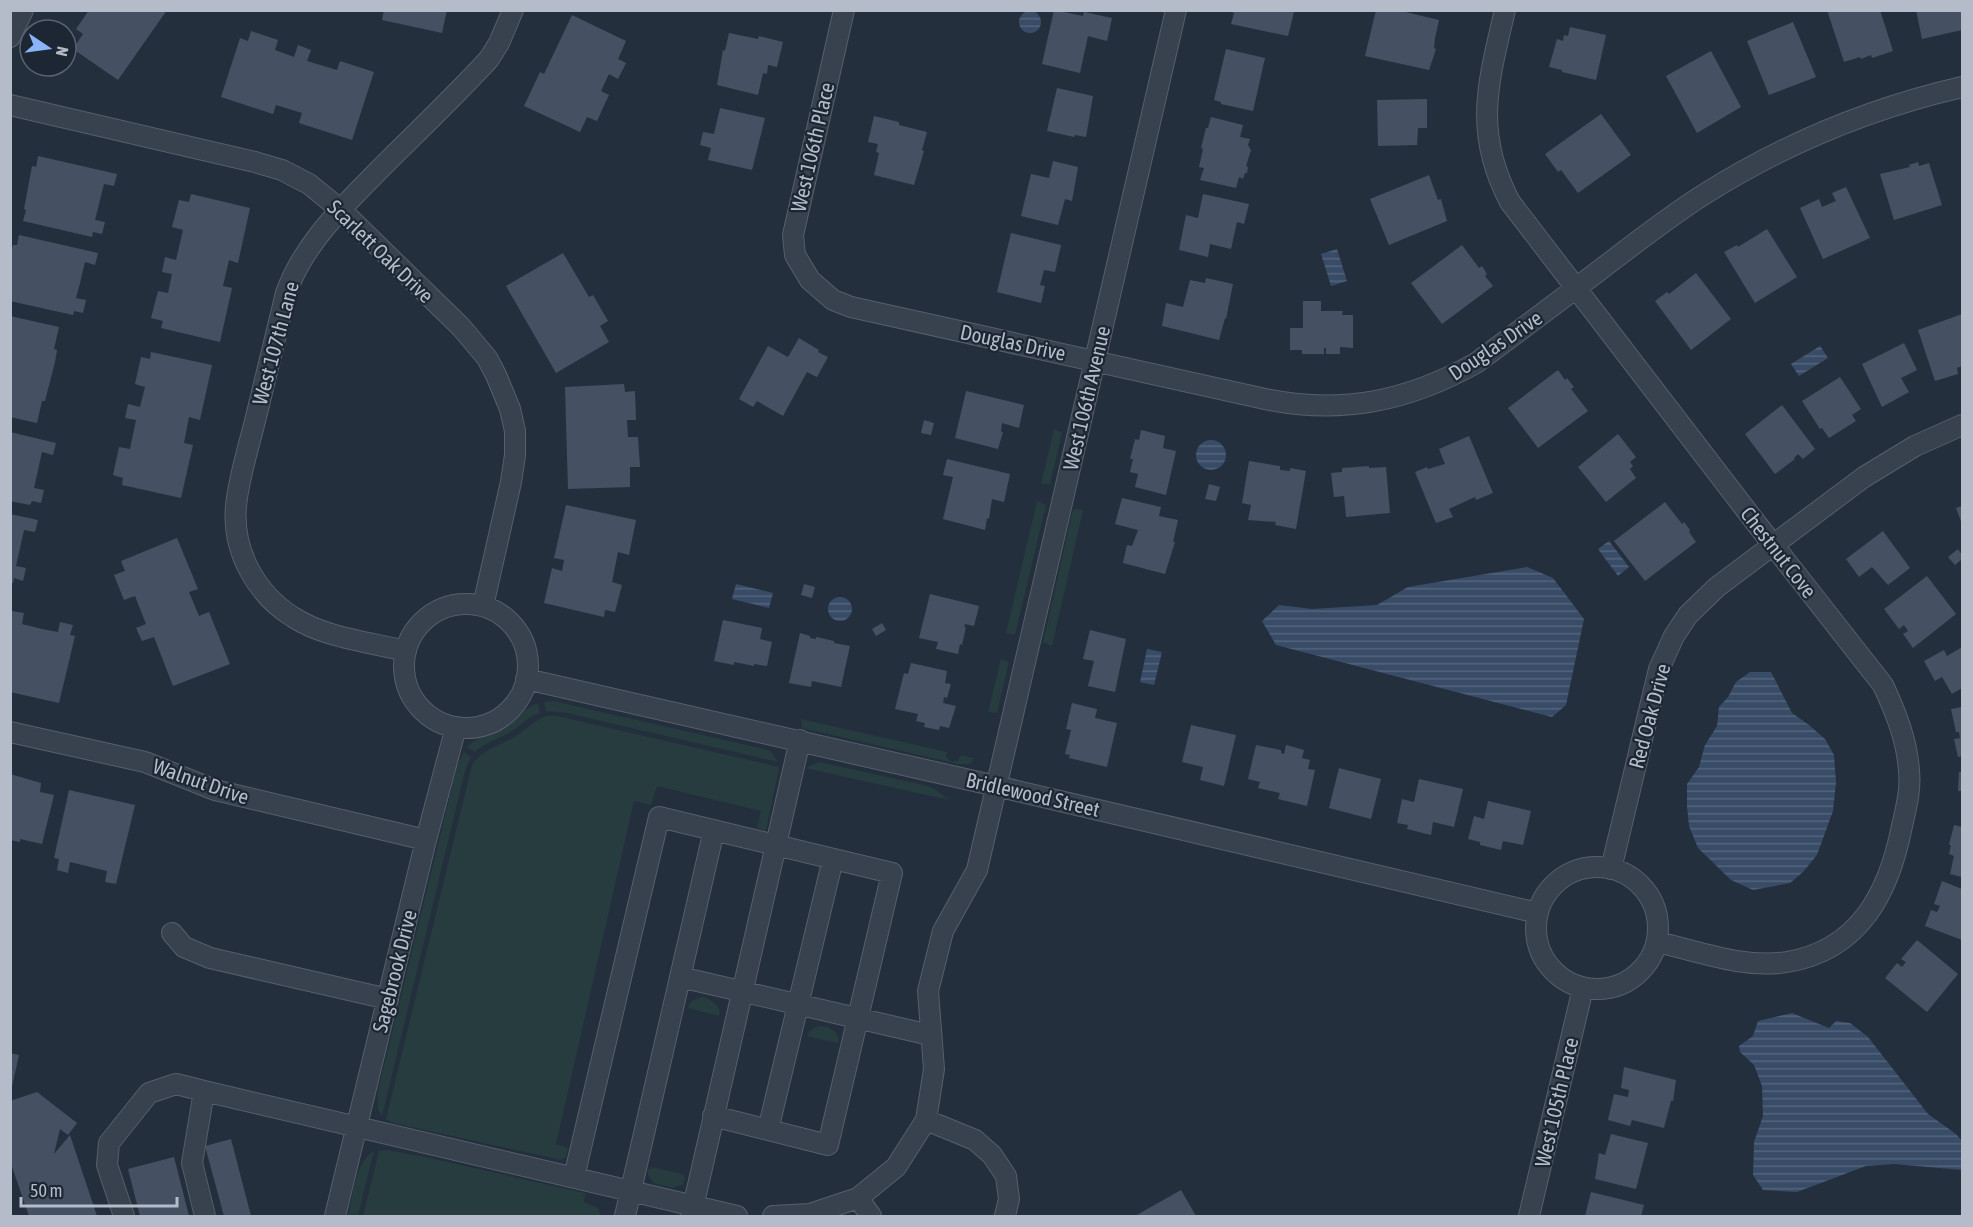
<svg xmlns="http://www.w3.org/2000/svg" width="1973" height="1227" font-family="'Asap Condensed',sans-serif">
<style>
.grass{fill:#263c3f}
.water{fill:url(#water-rules)}
.building{fill:#455162}
.lines{fill:none;stroke-linecap:round;stroke-linejoin:round}
.minor-casing{stroke:#565f6c;stroke-width:22}
.minor{stroke:#38414e;stroke-width:20}
.labels{text-anchor:middle;dominant-baseline:central;stroke-width:4.5;stroke-linejoin:round;paint-order:stroke}
.street-label{font-size:21px;fill:#b4bcc9;stroke:#1d2633}
</style>
<defs>
<pattern id="water-rules" width="6" height="5" patternUnits="userSpaceOnUse" patternTransform="scale(1.5)"><rect width="6" height="5" fill="#394c67"/><path d="M0 2.5h6" fill="none" stroke="#53647b"/></pattern>
</defs>
<rect width="100%" height="100%" fill="#242f3e"/>
<path class="grass" d="M1054,429L1062,433L1050,484H1041Z
M1037,501L1046,505L1015,635L1006,633Z
M1073,509L1083,510L1052,646L1043,642Z
M1001,659L1009,662L997,713L988,712Z
M553,701L768,750L773,754L778,762L567,713L546,711L544,702Z
M538,703L540,713C528,716 522,725 512,731C500,739 485,742 475,752L467,747C478,736 493,733 505,725C517,717 525,708 538,703Z
M546,716H557L779,767L766,831L757,828L761,811L657,786L651,805L634,801L556,1144L568,1148L566,1157L561,1160L393,1123L386,1119L472,765C484,749 494,748 511,739C524,732 532,721 546,716Z
M801,719L947,752L946,756C949,761 952,762 958,761L961,755L973,758L971,764H958L802,728Z
M464,752L471,757L465,771L382,1116L378,1109L377,1095L457,766Z
M819,762L928,786L936,790L949,800L805,768Z
M703,997C712,1000 720,1005 720,1014L718,1016L689,1008L688,1006L693,1000Z
M820,1026C830,1026 840,1032 838,1043L809,1037L807,1034L814,1028Z
M385,1150L421,1156L585,1193L584,1202L598,1208L601,1216H363L379,1151Z
M374,1151L358,1216H348C352,1198 356,1160 374,1151Z
M652,1167L683,1174L685,1179L683,1184L673,1188L654,1183L648,1175V1170Z"/>
<path class="water" d="M1019 22a11 11 0 1 1 22 0a11 11 0 1 1-22 0Z
M1337,249L1347,281L1331,286L1321,254Z
M1820,346L1828,358L1799,376L1791,364Z
M1196 455a15 15 0 1 1 30 0a15 15 0 1 1-30 0Z
M1609,541L1629,567L1618,576L1598,549Z
M1527,567L1553,578L1584,619L1566,705L1552,717L1276,645L1262,621L1279,605L1312,609L1377,605L1408,587Z
M736,584L773,593L769,608L732,599Z
M828 609a12 12 0 1 1 24 0a12 12 0 1 1-24 0Z
M1147,649L1162,652L1154,685L1140,682Z
M1750,672H1771L1792,713L1809,725L1825,739L1834,755L1836,782L1833,811L1817,855L1803,872L1790,883L1753,890L1731,880L1698,848L1689,826L1687,806V784L1699,767L1705,745L1717,726L1719,707L1728,697L1736,682Z
M1792,1013L1829,1028L1836,1021L1850,1023L1868,1037L1928,1114L1956,1134L1962,1141V1170L1894,1164L1866,1166L1797,1192L1763,1190L1753,1175L1754,1142L1763,1116L1762,1086L1754,1065L1740,1052L1739,1046L1753,1036L1758,1021Z"/>
<path class="building" d="M89,10H167L118,80L73,49L83,34L76,29Z
M384,10H447L442,33L382,20Z
M1054,10L1083,16L1084,12L1112,18L1107,41L1088,36L1080,73L1042,64Z
M1228,10H1290L1294,12L1288,36L1231,24L1234,13Z
M1376,10H1397L1439,20L1435,38L1434,48L1436,49L1429,70L1365,56Z
M1827,10H1880L1893,51L1872,58L1871,55L1861,59L1860,57L1844,62Z
M1916,10H1962V30L1922,39Z
M572,15L626,41L618,59L626,63L618,79L609,74L601,91L609,95L597,121L587,117L580,132L524,106L540,72L544,74Z
M1793,22L1816,77L1769,95L1747,41Z
M1570,27L1606,35L1596,80L1562,72V70L1549,67L1557,39L1563,41L1564,35L1568,36Z
M251,31L278,40L275,50L294,57L298,45L311,50L307,61L337,70L340,61L374,72L352,140L299,123L302,113L276,105L273,114L221,97L240,38L248,41Z
M729,33L758,39L759,36L783,42L777,67L768,65L767,74L763,73L758,95L717,85L723,50L725,51Z
M1226,49L1265,58L1253,111L1221,104V102L1214,100Z
M1711,51L1741,107L1697,133L1666,76Z
M1057,88L1093,96L1086,137L1075,135L1074,137L1047,131Z
M1427,99V128H1418L1417,145L1378,146L1377,100Z
M720,108L765,118L752,170L708,160L711,148L700,145L703,132L714,134Z
M1601,114L1631,155L1578,193L1561,170L1558,172L1545,154Z
M874,116L899,122V125L927,132L922,150L924,151L914,185L874,175L879,153L876,152L878,144L868,142Z
M1211,117L1243,125L1240,137L1250,139L1248,145L1251,150L1246,166L1248,167L1247,173H1245L1243,179L1239,177L1236,188L1200,180L1204,168L1199,167L1203,149L1201,148L1206,128H1208Z
M38,156L117,174L114,186L104,184L95,220L105,222L102,234L93,232L92,237L23,221L26,210L24,209L32,166L36,167Z
M1053,161L1078,167L1072,201L1065,199L1058,225L1021,216L1031,174L1049,178Z
M1918,162L1919,166L1929,163L1942,205L1894,220L1880,174L1910,167L1909,165Z
M1429,175L1438,200L1441,199L1447,221L1389,245L1370,199Z
M1846,187L1870,238L1823,259L1800,208L1819,199L1822,207L1836,201L1832,193Z
M191,194L250,208L238,263L229,260L223,286L232,288L220,342L161,328L163,321L151,318L158,291L168,293L172,274L162,272L165,257L176,260L183,230L172,227L179,200L189,202Z
M1203,194L1249,204L1244,224L1237,222L1231,249L1210,244L1208,257L1179,250L1186,215L1198,218Z
M1767,229L1797,277L1755,303L1724,252L1737,245L1738,247Z
M1011,233L1061,245L1055,272L1044,270L1040,285L1045,286L1041,303L997,292Z
M19,235L98,253L95,265L85,262L80,283L76,298L86,300L83,313L74,311L73,315L10,301V255L13,245H17Z
M1462,245L1479,268L1482,266L1487,274L1485,276L1493,286L1442,324L1411,283Z
M563,253L589,297L593,295L608,321L600,326L609,342L556,373L506,286Z
M1696,273L1731,319L1691,350L1655,301L1667,292L1669,294Z
M1206,278L1233,284L1226,319L1225,318L1219,340L1162,326L1166,303L1183,307L1190,280L1205,283Z
M1303,301H1321V311H1343L1342,315H1353V348L1340,347V354H1326V348H1324V354H1302V350H1290V328H1303Z
M1962,314V366L1957,368L1958,374L1935,381L1918,330Z
M10,316L59,327L54,349L57,350L55,362L45,401H42L37,423L10,417Z
M799,338L819,350L818,352L828,357L817,377L807,372L783,416L757,401L753,407L739,399L768,346L788,357Z
M1904,343L1917,370L1901,378L1909,392L1882,407L1862,364Z
M151,352L212,365L200,420L189,417L184,443L193,445L181,498L122,485L123,478L113,475L119,447L130,449L136,420L125,418L128,404L140,407L145,387L135,384L141,357L150,359Z
M1558,370L1565,380L1567,378L1574,387L1571,389L1588,411L1538,448L1508,408Z
M1840,377L1861,409L1852,415L1856,421L1829,438L1822,428L1820,429L1802,401Z
M624,384L625,392L635,391L636,420H627L628,437H638L640,467H630V487L568,489L565,387Z
M966,391L1024,405L1019,428L1002,423L1001,432H1003L998,449L955,438Z
M1782,405L1815,449L1803,459L1798,454L1794,458L1795,459L1775,474L1745,434Z
M924,420L934,423L931,435L921,433Z
M1141,430L1165,436L1163,448L1176,451L1166,495L1135,487L1138,474L1130,472L1133,459H1130L1135,439L1139,440Z
M10,432L56,443L53,455L42,452L34,488L44,490L41,503L32,501L30,505L10,501Z
M1618,434L1636,457L1630,462L1633,466L1630,469L1636,478L1606,502L1578,467Z
M1469,436L1493,493L1476,500L1475,497L1449,509L1453,517L1436,523L1415,472L1427,467L1428,469L1445,464L1439,449Z
M947,459L1010,474L1004,502L992,499L989,519L987,518L985,530L943,519L953,477L943,475Z
M1249,461L1280,466V470L1290,471V468L1306,471L1296,529L1275,525L1276,522L1248,520L1251,505L1242,503Z
M1369,466V468L1386,467L1390,513L1346,517L1344,496L1334,497L1331,473L1342,472V468Z
M1209,484L1220,487L1216,501L1205,499Z
M1122,498L1161,507L1159,516L1178,520L1173,542H1175L1165,574L1123,563L1127,545L1132,546L1138,530L1115,524Z
M1665,502L1682,524L1684,522L1690,530L1689,532L1696,542L1645,581L1614,541Z
M566,505L636,520L629,555L618,552L612,582L622,585L615,612L605,610L604,617L544,603L552,568L562,571L564,560L554,558Z
M1962,506V524L1956,508Z
M10,514L38,520L35,532L24,530L16,566L26,568L23,581L14,578L13,583H10Z
M1883,531L1910,568L1888,585L1872,567L1859,577L1846,559Z
M177,538L198,589L189,592L199,616L209,612L230,664L173,686L154,637L142,641L136,628L146,624L135,596L124,600L114,575L125,571L121,561Z
M1958,549L1962,555V559L1955,565L1948,557Z
M1927,576L1956,614L1913,648L1903,634L1908,631L1904,625L1899,629L1884,609Z
M804,584L815,587L812,598L801,595Z
M930,594L979,606L974,626L965,624L964,627H966L962,645L960,644L958,654L936,649L938,642L919,638Z
M12,611L24,613L22,624L42,629L58,632L60,622L73,625L70,635L75,636L59,703L10,692Z
M723,620L762,628L760,639L772,642L767,666L754,664V666L734,662V665L714,661Z
M882,623L886,630L876,636L872,629Z
M1090,630L1126,639L1115,692L1088,686L1094,661L1083,659Z
M800,633L810,636V638L816,639V637L834,641V643L850,646L841,687L812,681L811,687L789,683Z
M1962,647V688L1952,694L1942,677L1935,681L1924,661L1944,650L1947,656Z
M911,663L947,671L945,683L951,684L947,698L944,697L943,703L956,706L949,728L940,726L939,730L924,727L925,723L916,721L918,714L895,709L904,673L908,674Z
M1072,703L1097,709L1095,718L1117,723L1107,767L1069,758L1070,755L1065,754L1071,730L1066,729Z
M1962,707V756L1958,757L1954,739L1960,738L1959,732H1956L1951,709Z
M1191,725L1236,735L1224,786L1200,780L1203,767L1182,762Z
M1256,745L1281,750V753L1284,754L1286,745L1304,750L1302,758L1310,760L1308,769L1315,770L1307,806L1278,799L1280,793L1258,788L1260,782L1248,779Z
M1339,768L1381,779L1371,819L1329,808Z
M1959,772H1962V791H1958Z
M10,774L41,783L40,792L54,795L42,844L20,839V842L10,840Z
M1419,779L1463,789L1454,827L1433,822L1431,835L1407,829L1408,825L1397,823L1402,799L1414,802Z
M69,790L135,805L116,884L105,882L107,871L70,862L68,873L57,870L59,859L54,858Z
M1488,801L1531,811L1523,845L1503,841L1501,850L1480,845V842L1468,839L1474,816L1484,819Z
M1954,825L1962,827V877L1950,874L1954,856L1949,854L1951,845H1949Z
M1942,881L1962,889V940L1925,926L1931,910L1937,912L1940,906L1934,904Z
M1917,940L1958,974L1927,1012L1885,978L1897,963L1902,967L1906,962L1901,959Z
M10,1053L19,1055L11,1091H10Z
M1624,1067L1676,1080L1673,1101H1671L1664,1128L1632,1120L1630,1126L1608,1120L1614,1094L1628,1097L1629,1090L1621,1088Z
M37,1092L77,1123L68,1135L60,1129L54,1154L70,1135L97,1216H29L10,1161V1101Z
M1611,1134L1648,1143L1636,1189L1595,1179L1599,1153L1605,1155Z
M231,1139L251,1216H224L205,1146Z
M174,1157L189,1216H140L128,1169Z
M1181,1190L1196,1216H1135Z
M1591,1192L1644,1205L1641,1216H1585Z"/>
<g class="lines">
<g class="minor-casing">
<path id="minor" d="M844,10L793,235L795,255L810,280L833,300L851,307L1265,399C1342,415 1408,401 1476,363C1518,332 1559,301 1600,270C1634,244 1667,218 1703,195C1782,145 1871,108 1962,87
M1505,10C1488,83 1473,132 1510,202L1756,523L1883,685C1896,713 1907,740 1909,771C1911,790 1906,808 1902,826C1889,892 1860,950 1787,962C1744,969 1698,951 1657,942
M10,37L23,10
M10,105L255,162L282,170L309,184L341,210L461,327L487,358L496,375L510,409L515,431V455L511,482L483,606
M404 666a62 62 0 1 1 124 0a62 62 0 1 1-124 0Z
M406,651C370,642 325,638 293,617C256,594 232,551 236,506C239,476 249,446 256,417C266,376 276,335 286,293C304,243 342,208 379,170C416,133 454,97 489,59L499,43L513,10
M526,679L996,786L1538,913
M10,732L145,762L215,790L426,840
M1536 928a61 61 0 1 1 122 0a61 61 0 1 1-122 0Z
M1611,869L1659,669L1674,636L1688,615L1717,587L1864,477L1915,446L1962,425
M172,933L184,947L210,958L388,999
M680,977L930,1035
M926,1120L975,1140L992,1155L1006,1176L1009,1199L1005,1216
M768,1130L833,859
M574,1177L659,817L892,873L828,1145L713,1116
M858,1198L871,1216
M124,1216L107,1165L109,1143L149,1093L176,1084L204,1091
M205,1216L192,1163L204,1091L737,1216
M335,1216L426,840L456,727
M625,1216L714,830
M691,1216L800,740
M773,1216L810,1214L858,1198L896,1167L926,1120L934,1069L928,991L943,931L977,870L1176,10
M1529,1216L1583,988"/>
</g>
<use href="#minor" class="minor"/>
</g>
<g class="labels">
<g class="street-label">
<text transform="translate(812 147) rotate(-77)">West 106th Place</text>
<text transform="translate(381 251) rotate(44)">Scarlett Oak Drive</text>
<text transform="translate(1013 342) rotate(12)">Douglas Drive</text>
<text transform="translate(275 343) rotate(-75)">West 107th Lane</text>
<text transform="translate(1495 345) rotate(-34)">Douglas Drive</text>
<text transform="translate(1086 398) rotate(-77)">West 106th Avenue</text>
<text transform="translate(1779 552) rotate(52)">Chestnut Cove</text>
<text transform="translate(1649 716) rotate(-75)">Red Oak Drive</text>
<text transform="translate(201 781) rotate(19)">Walnut Drive</text>
<text transform="translate(1033 794) rotate(13)">Bridlewood Street</text>
<text transform="translate(394 971) rotate(-76)">Sagebrook Drive</text>
<text transform="translate(1556 1102) rotate(-77)">West 105th Place</text>
</g>
</g>
<rect width="1973" height="1227" fill="none" stroke="#b4bcc9" stroke-width="24"/>
<g transform="translate(48 48) rotate(103)"><circle r="28" fill="#1d2633" stroke="#59626f" stroke-width="1.5"/>
<path d="M0-4.5L10 22L0 15L-10 22Z" fill="#8ab4f8"/>
<text y="-9" font-size="16" font-weight="bold" text-anchor="middle" fill="#b4bcc9">N</text>
</g>
<path d="M21 1197v9h156v-9" fill="none" stroke="#b4bcc9" stroke-width="3"/>
<text x="30" y="1197" font-size="18" fill="#b4bcc9" stroke="#1d2633" stroke-width="4.5" paint-order="stroke">50 m</text>
</svg>
